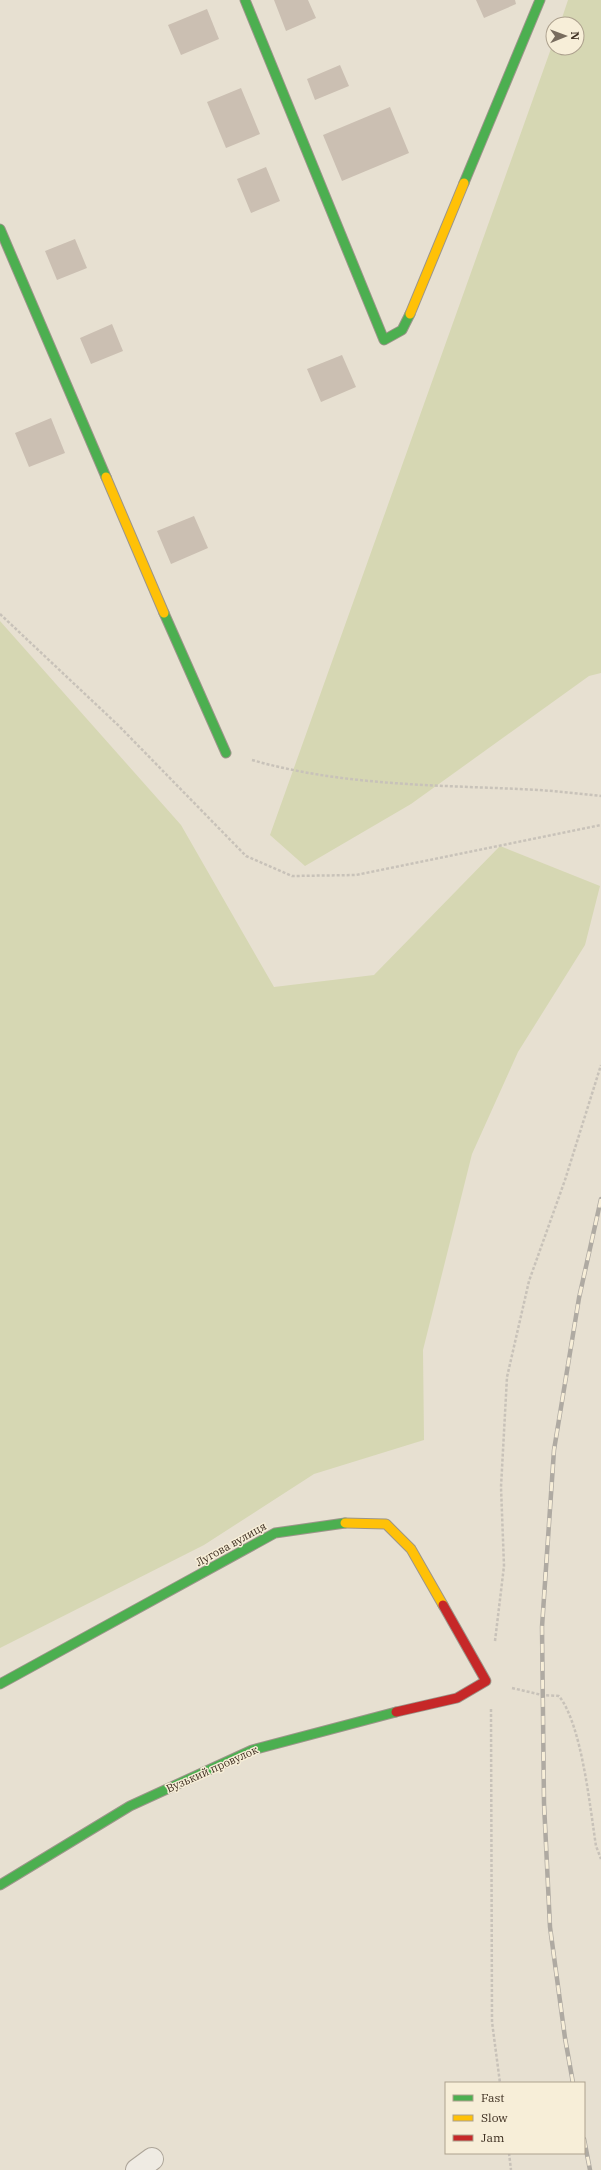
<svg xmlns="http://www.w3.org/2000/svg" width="601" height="2170" font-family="'IBM Plex Serif',serif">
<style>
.green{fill:#d6d7b3}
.building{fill:#cbbfb2}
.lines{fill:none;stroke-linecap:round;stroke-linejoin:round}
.street-casing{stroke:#ada599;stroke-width:24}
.fast-casing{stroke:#9c958a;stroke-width:11}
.slow-casing{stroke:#9c958a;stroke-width:11}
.jam-casing{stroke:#9c958a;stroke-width:11}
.path{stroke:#c8c2b9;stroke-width:2.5;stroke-dasharray:3 2;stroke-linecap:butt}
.street{stroke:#efebe3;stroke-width:22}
.fast{stroke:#4caf50;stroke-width:9}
.slow{stroke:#ffc107;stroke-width:9}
.jam{stroke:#c62828;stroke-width:9}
.rail-casing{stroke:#afaaa2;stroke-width:4.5}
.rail{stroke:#f7eed8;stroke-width:3;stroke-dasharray:9;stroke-linecap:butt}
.labels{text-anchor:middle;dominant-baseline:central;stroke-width:3;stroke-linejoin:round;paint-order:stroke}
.street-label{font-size:11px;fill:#3d2e20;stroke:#f7eed8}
</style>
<rect width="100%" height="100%" fill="#e7e0d1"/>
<path class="green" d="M568,0H601V673L589,676L411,804L305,866L270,835L553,43V48H577V24H560Z
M0,621L181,825L274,987L374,975L500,846L600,886L585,945L518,1052L472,1154L423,1350L424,1440L314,1474L204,1545L0,1648Z"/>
<path class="building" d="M274,0H308L316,18L286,31Z
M476,0H515L516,4L484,18Z
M207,9L219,39L181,55L168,25Z
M340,65L349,86L315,100L307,79Z
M241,88L260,134L226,148L207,102Z
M390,107L409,153L342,181L323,135Z
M266,167L280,201L251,213L237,179Z
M75,239L87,268L57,280L45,251Z
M112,324L123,351L91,364L80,338Z
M342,355L356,387L321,402L307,369Z
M51,418L65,453L29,467L15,433Z
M194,516L208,548L171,564L157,531Z"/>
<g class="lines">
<g class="street-casing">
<path id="street" d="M137,2170L152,2159"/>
</g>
<g class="fast-casing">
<path id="fast" d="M245,0L384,340L402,330L410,314
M464,183L540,0
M0,229L106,477
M164,613L226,753
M0,1684L275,1533L345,1523
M0,1885L130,1806L252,1750L396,1712"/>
</g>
<g class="slow-casing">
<path id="slow" d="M410,314L464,183
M106,477L164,613
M345,1523L386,1524L411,1549L443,1605"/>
</g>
<g class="jam-casing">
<path id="jam" d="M396,1712L457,1698L486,1681L443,1605"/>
</g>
<path class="path" d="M0,614L119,726L246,856L292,876L356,875L601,825
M252,760C339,785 430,785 519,789C547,790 574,793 601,796
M495,1641L504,1566L501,1487L507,1377L529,1281L565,1180L601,1065
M512,1688L542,1695L559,1696C582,1725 590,1808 596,1846L601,1859
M491,1709L492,2022L500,2083
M509,2153L511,2170"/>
<use href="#street" class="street"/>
<use href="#fast" class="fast"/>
<use href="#slow" class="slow"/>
<use href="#jam" class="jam"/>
<g class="rail-casing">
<path id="rail" d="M573,2083L565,2038L550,1927L544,1803L542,1627L554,1450L579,1298L601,1199
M584,2139L590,2170"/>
</g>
<use href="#rail" class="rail"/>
</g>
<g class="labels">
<g class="street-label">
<text transform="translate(231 1544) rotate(-29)">Лугова вулиця</text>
<text transform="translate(212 1769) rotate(-24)">Вузький провулок</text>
</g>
</g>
<rect x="445" y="2082" width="140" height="72" fill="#f7eed8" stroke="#ada18e"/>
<rect x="453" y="2095" width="20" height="6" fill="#4caf50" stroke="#ada18e"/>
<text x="481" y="2102" font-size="12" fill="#3d2e20">Fast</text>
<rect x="453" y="2115" width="20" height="6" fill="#ffc107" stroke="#ada18e"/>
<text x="481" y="2122" font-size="12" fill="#3d2e20">Slow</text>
<rect x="453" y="2135" width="20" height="6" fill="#c62828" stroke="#ada18e"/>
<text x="481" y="2142" font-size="12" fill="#3d2e20">Jam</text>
<g transform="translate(565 36) rotate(89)"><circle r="19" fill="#f7eed8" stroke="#ada18e"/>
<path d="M0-3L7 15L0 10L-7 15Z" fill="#786c5e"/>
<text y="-6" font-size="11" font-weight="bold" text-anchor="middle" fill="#3d2e20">N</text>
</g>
</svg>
